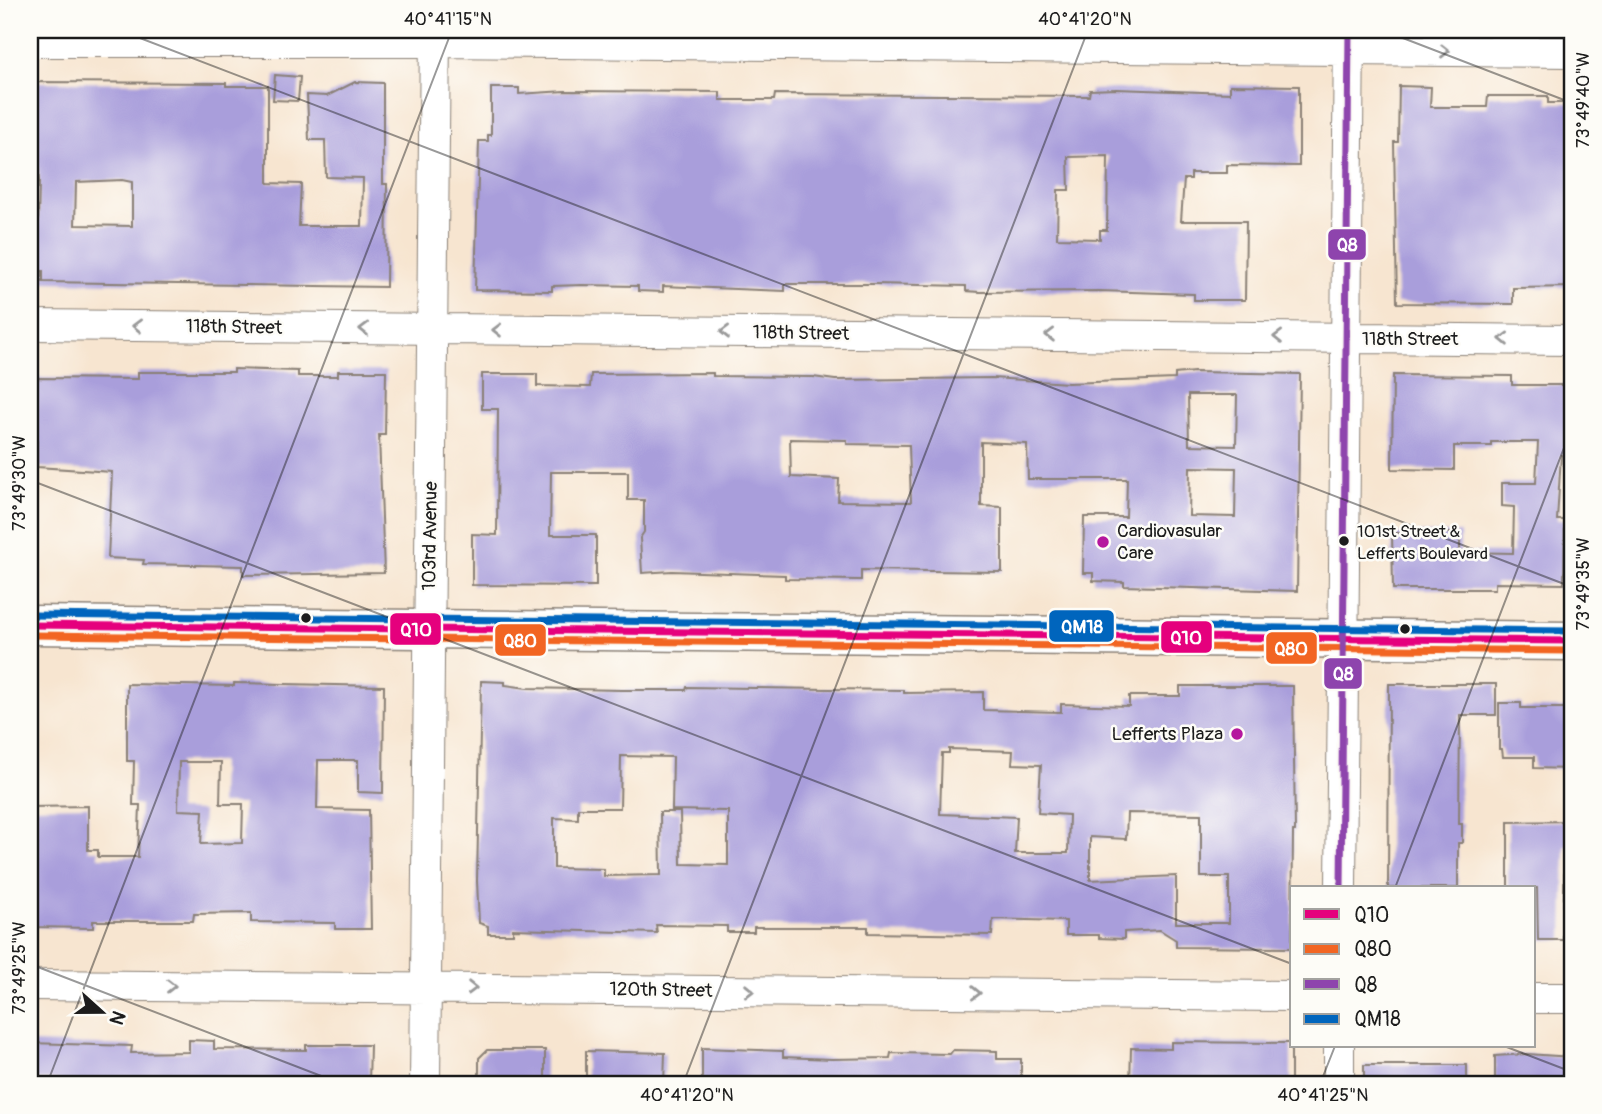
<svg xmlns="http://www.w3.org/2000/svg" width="1602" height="1114" font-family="Pangolin,sans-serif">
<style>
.building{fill:#a99edb;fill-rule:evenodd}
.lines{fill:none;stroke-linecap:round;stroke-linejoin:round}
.minor-casing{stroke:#8a8076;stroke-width:32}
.tertiary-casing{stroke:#8a8076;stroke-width:41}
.minor{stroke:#fff;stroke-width:30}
.tertiary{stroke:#fff;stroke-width:38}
.bus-1-casing{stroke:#fdfcf7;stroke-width:12}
.bus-2-casing{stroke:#fdfcf7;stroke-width:12}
.bus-3-casing{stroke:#fdfcf7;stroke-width:12}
.bus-4-casing{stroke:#fdfcf7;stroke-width:12}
.bus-1{stroke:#e5007d;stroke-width:7}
.bus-2{stroke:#f26522;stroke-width:7}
.bus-3{stroke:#8e44ad;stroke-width:7}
.bus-4{stroke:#0065bd;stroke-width:7}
.oneway{stroke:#999}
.ticks{fill:none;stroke:#1c1c1c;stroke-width:2;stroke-opacity:0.45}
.bus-dot{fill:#1c1c1c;stroke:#fdfcf7;stroke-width:2.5}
.poi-dot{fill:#b5179e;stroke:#fdfcf7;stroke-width:2.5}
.labels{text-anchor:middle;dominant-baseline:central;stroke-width:5;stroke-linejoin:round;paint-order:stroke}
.bus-label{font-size:17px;fill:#1c1c1c;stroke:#fdfcf7;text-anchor:start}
.street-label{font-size:19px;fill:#1c1c1c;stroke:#fdfcf7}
.poi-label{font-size:19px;fill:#1c1c1c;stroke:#fdfcf7;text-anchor:start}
.line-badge{stroke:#fdfcf7;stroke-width:2.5}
.badge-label{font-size:19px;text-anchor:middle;font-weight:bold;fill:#fff}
.neatline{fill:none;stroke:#1c1c1c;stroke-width:2.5}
.ticks-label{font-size:18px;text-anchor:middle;fill:#1c1c1c}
</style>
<rect width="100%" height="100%" fill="#fdfcf7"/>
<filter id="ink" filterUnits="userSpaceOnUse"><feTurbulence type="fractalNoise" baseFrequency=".0143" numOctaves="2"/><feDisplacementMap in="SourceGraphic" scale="14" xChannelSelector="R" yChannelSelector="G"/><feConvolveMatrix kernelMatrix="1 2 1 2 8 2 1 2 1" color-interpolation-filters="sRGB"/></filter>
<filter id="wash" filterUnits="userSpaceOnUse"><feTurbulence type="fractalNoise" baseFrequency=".00686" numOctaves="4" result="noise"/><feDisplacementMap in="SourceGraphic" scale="28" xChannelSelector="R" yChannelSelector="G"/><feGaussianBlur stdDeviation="1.57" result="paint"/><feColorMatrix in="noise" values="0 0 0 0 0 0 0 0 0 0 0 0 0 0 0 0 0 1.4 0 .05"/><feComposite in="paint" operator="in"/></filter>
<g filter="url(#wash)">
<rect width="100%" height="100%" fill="#f7e5d0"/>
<g id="blocks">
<path class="building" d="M275,75L300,77L298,101L273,100Z
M30,82L226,83V86H268V183L301,184L299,226H362L363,178L326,177L325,140H309L307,95L327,96L355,82L383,83V184H387L386,287L43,282V271H30V225H38L39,181L37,146H30ZM122,180L132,182V226L75,225L76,182Z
M1230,85L1299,86V166L1227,165V173H1191V179H1184L1181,221H1246L1245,300H1194V294L1100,291L980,292L966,291V286L874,284H785V291L663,286V292L638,291V286L582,285L552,286V291L475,290L479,141H488V135H491V88H519V94L565,91L720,92V100H774L775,94L1089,96L1090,90L1116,89L1230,93ZM1108,156L1107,230H1100V239L1057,238L1058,190H1069L1068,157Z
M1399,86L1431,87L1430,107H1487L1488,96H1548V103H1572V287L1513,288V304L1397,303L1394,142H1398Z
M234,369L298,371V376H338V371H386L385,435H379L384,573L243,575V566L143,564L144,560L108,558L112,472L37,467V378L138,379V372H234Z
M1194,372L1300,374L1297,591L1124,586V582L1093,581V573H1083L1084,517H1126L1127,479H1028L1027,444L981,442V506L1002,507V572L861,570V580L785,579V575L672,571L642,573L640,538L644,532V500H628V472H551L550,535H596V586L472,585V534L497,535L498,409H482V374H537V386L590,387L591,374L713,373V376L813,377L835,380L992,378L1068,383L1175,379V374ZM1188,395H1237L1236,446L1189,445ZM790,439L847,440V444L909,445L911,502L838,501L839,479L791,477ZM1190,467L1236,468L1235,517L1189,516Z
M1393,375L1512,376V385H1572V455H1561L1557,520H1565L1564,584L1495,583V589H1393L1392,533H1460V552L1513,553L1514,507L1502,506V483H1536L1538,442H1491V446H1454V470L1392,469Z
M481,681L505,682V685L527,688L621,690H686L687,687L904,690V693L983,692V710L1061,712V704L1129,706V696H1180V686H1293L1295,831H1293L1292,948L1176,947V940L1160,930L1124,932V939L1099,938V935H1066V921L993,919L992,935L868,933V927H754V932H727V926L656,925L657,933L513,929V934H488V926L479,923L477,881ZM949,749L1013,751L1012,764L1041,765L1038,813L1069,815L1068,853H1015L1017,817L940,814L942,753H949ZM621,756L673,757L672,810L728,811V865L681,864L680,812H660L661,875L604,876V869L554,868V818L578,819V808H620ZM1127,813L1201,814V877H1229V923H1176V876L1090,880V837L1126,839Z
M234,683L384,686L383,793L358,792V760H318L317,809L369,810L371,929H335V923L251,922V913L194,914L193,921H93V928L33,927V828H30V807L88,806V850H98V857H138L140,805H133L134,761H127V684L234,686ZM179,762H221L220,804H243L242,843L201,844L203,811L178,810Z
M1389,684H1496V715H1460L1459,824H1462V843H1458V888H1388Z
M1499,703H1521V708H1572V769L1534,768V757H1503L1502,749H1499Z
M1572,821V846H1565L1563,940H1538L1537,888H1508V822Z
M189,1040L214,1041V1049L306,1050V1045H370L369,1084H60V1080H30V1043L132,1046L131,1053L189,1052Z
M1171,1042L1291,1043V1084H1130L1131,1048L1171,1049Z
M702,1048L783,1051V1057L832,1059L890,1058L891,1053L950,1054L953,1050L997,1051V1059H1021V1084H702Z
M487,1050H545V1082L479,1083V1058Z
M586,1051L665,1053L664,1084H586Z
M1527,1054L1572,1057V1084H1495V1056Z
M1364,1065H1467V1084H1364Z"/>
</g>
</g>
<g filter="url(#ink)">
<use href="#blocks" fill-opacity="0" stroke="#8a8076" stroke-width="2"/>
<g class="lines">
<g class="minor-casing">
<path id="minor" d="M30,42H435L1572,52
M30,325L1572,340
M1341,888L1349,30
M30,985L1292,996
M1534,998H1572
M425,1084L435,30
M1339,1084V1046"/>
</g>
<g class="tertiary-casing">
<path id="tertiary" d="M30,625L1572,641"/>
</g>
<use href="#minor" class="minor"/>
<use href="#tertiary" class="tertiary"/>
<g class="bus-1-casing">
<path id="bus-1" d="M30,625L1572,641"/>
</g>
<g class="bus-2-casing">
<path id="bus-2" d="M30,635L1572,651"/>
</g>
<g class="bus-3-casing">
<path id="bus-3" d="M1341,888L1349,30"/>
</g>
<g class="bus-4-casing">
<path id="bus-4" d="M30,615L1572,631"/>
</g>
<use href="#bus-1" class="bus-1"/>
<use href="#bus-2" class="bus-2"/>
<use href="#bus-3" class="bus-3"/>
<use href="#bus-4" class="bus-4"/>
</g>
<defs><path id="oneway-chevron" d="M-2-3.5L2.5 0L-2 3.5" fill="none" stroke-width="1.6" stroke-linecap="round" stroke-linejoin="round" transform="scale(1.75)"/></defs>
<g class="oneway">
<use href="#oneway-chevron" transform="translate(1445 51)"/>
<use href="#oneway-chevron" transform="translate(137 326) rotate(-179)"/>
<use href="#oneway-chevron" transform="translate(364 329) rotate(-179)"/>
<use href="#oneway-chevron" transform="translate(497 330) rotate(-179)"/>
<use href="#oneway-chevron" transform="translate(725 332) rotate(-179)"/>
<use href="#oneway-chevron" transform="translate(1050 335) rotate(-179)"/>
<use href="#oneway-chevron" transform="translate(1278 337) rotate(-179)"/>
<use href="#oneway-chevron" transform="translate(1504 339) rotate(-179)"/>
<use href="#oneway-chevron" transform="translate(171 986)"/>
<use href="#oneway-chevron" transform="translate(472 988) rotate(1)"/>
<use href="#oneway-chevron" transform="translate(749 991) rotate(1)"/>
<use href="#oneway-chevron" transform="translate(976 993) rotate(1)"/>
</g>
</g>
<path class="ticks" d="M119,30L1572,587M1382,30L1572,103M30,480L1292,964M1395,888L1572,427M30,964L342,1084M1504,1046L1572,1072M47,1084L452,30M683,1084L1088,30M1320,1084L1335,1046"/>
<g class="bus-dot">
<circle cx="1344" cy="541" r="6"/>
<circle cx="306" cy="618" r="6"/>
<circle cx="1405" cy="629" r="6"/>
</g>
<g class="poi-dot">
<circle cx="1103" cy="542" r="7"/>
<circle cx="1237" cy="734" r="7"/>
</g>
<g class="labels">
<g class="bus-label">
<text x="1357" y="531">101st Street &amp;<tspan x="1357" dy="22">Lefferts Boulevard</tspan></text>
</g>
<g class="street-label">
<text transform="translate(234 327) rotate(1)">118th Street</text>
<text transform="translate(801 333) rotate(1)">118th Street</text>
<text x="1410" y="339">118th Street</text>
<text transform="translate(430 536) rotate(-89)">103rd Avenue</text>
<text transform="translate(661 990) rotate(1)">120th Street</text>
</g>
<g class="poi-label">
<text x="1117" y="531">Cardiovasular<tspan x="1117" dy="22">Care</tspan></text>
<text x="1223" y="734" text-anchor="end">Lefferts Plaza</text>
</g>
</g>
<g class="line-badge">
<rect x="1327" y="228" width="40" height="33" rx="7" fill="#8e44ad"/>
<rect x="1048" y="609" width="67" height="34" rx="7" fill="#0065bd"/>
<rect x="389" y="612" width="53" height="34" rx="7" fill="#e5007d"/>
<rect x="1160" y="620" width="53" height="34" rx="7" fill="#e5007d"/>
<rect x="494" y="623" width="53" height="34" rx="7" fill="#f26522"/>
<rect x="1265" y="631" width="53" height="34" rx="7" fill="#f26522"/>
<rect x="1323" y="657" width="40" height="33" rx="7" fill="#8e44ad"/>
</g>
<g class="badge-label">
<text x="1347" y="251">Q8</text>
<text x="1082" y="633">QM18</text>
<text x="416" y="636">Q10</text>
<text x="1186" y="644">Q10</text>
<text x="520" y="647">Q80</text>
<text x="1291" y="655">Q80</text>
<text x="1343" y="680">Q8</text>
</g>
<rect width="1602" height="1114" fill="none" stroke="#fdfcf7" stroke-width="77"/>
<rect x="1290" y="886" width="245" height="161" fill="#fdfcf7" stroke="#a3a29f" stroke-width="2"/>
<rect x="1304" y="909" width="35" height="10" fill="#e5007d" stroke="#a3a29f" stroke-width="2"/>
<text x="1354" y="922" font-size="21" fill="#1c1c1c">Q10</text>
<rect x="1304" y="944" width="35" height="10" fill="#f26522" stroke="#a3a29f" stroke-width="2"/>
<text x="1354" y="956" font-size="21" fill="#1c1c1c">Q80</text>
<rect x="1304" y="979" width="35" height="10" fill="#8e44ad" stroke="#a3a29f" stroke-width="2"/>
<text x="1354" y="992" font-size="21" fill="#1c1c1c">Q8</text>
<rect x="1304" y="1014" width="35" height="10" fill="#0065bd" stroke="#a3a29f" stroke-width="2"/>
<text x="1354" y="1026" font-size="21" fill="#1c1c1c">QM18</text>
<g transform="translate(102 1012) rotate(111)" stroke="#fdfcf7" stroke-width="5" paint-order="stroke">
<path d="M0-5L12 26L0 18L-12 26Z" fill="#1c1c1c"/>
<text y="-10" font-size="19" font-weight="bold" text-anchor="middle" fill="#1c1c1c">N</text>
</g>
<rect x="38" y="38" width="1526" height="1038" class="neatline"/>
<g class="ticks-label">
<text x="448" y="25">40°41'15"N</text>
<text x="1085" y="25">40°41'20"N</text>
<text transform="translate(1583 100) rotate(-90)" y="6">73°49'40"W</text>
<text transform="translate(19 483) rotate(-90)" y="6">73°49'30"W</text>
<text transform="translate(1583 584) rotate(-90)" y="6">73°49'35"W</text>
<text transform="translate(19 968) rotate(-90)" y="6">73°49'25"W</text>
<text x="687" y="1101">40°41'20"N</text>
<text x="1323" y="1101">40°41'25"N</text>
</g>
</svg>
